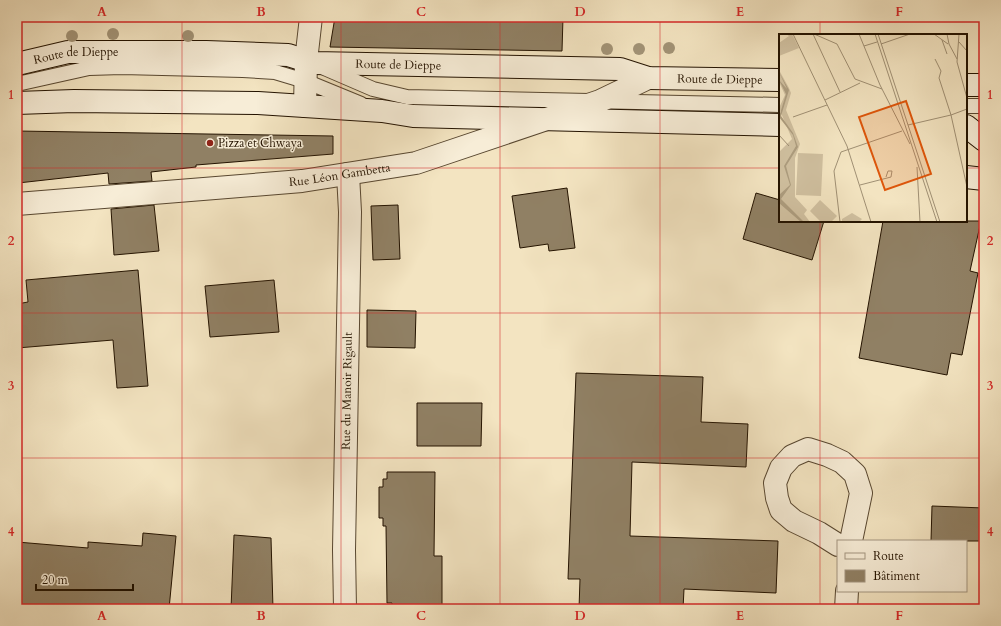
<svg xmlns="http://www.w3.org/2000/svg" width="1001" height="626" font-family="Cardo,serif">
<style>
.building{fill:#908064;stroke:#241300}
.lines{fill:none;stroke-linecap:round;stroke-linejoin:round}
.lane-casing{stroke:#584730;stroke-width:16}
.street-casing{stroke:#584730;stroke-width:24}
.secondary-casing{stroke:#241300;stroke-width:24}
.lane{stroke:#f7edd7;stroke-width:14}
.street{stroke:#f7edd7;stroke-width:22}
.secondary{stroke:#f7edd7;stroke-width:22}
.tree{fill:#a29376}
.grid{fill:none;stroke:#d62828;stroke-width:1;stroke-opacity:0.55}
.poi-dot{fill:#8f2418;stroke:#f7edd7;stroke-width:1.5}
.labels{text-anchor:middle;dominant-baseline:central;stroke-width:3;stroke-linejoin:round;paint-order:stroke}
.street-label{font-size:12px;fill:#241300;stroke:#f7edd7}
.poi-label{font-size:12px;fill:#241300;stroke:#f7edd7;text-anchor:start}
.inset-road{fill:none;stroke:#a09074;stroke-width:1}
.view{fill:#de560b;fill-opacity:0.15;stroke:#de560b;stroke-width:2}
.inset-edge{fill:none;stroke:#241300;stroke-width:2}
.neatline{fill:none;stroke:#d62828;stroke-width:1.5}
.grid-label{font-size:13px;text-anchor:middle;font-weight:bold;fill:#d62828}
</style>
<rect width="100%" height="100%" fill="#f3e4c1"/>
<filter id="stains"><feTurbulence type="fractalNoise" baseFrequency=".005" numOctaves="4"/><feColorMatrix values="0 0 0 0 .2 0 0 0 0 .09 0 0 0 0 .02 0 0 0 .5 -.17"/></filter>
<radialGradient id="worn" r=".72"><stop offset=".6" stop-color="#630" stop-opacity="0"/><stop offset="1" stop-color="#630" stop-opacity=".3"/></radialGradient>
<path class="building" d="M335,17H475L538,19V17H563L562,51L330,47Z
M17,131L333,136V154L196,165V167L151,172L152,181L109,184L108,173L18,183Z
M567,188L575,248L549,251L548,244L520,248L512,196Z
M756,193L780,200V221H824L812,260L743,239Z
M154,205L159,251L114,255L111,209Z
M398,205L400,259L373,260L371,206Z
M883,221H981L970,271L978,273L962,355L951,353L947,375L859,358Z
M138,270L148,386L117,388L113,340L17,348V304L28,302L26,280Z
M274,280L279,332L210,337L205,286Z
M367,310L416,311L415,348L367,347Z
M576,373L703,377L701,422L748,424L746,467L632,462L630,536L778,541L776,593L684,589L683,609H579L580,579H568Z
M417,403H482L481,446H417Z
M387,472H435L434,556H442V609H392V603H387L386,526H383V518H379V487H383V479H387Z
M932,506L984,508V541H931Z
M143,533L176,536L169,609H17V542L88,548V542L142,546Z
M234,535L271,538L273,609H231Z"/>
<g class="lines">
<g class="lane-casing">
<path id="lane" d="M322,67L373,89L407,97L780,105
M17,84L89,68L122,67L243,70L275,72L305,81L361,104
M966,106H984"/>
</g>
<g class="street-casing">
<g id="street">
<path d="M305,106L306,61L311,17"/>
<path id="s1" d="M17,204L302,181L416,163L600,101L648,78"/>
<path d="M838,545L819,533L794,521L781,510L777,498L775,483L781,468L792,456L808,449L827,455L842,462L855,474L861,493L851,541"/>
<path id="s2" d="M345,609L344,550L350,212L348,174"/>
<path d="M846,609L847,591"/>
</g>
</g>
<g class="secondary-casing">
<g id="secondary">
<path id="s3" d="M17,64L68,52H206L288,55L314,63L620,69L648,78L780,80"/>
<path d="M966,85H984"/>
<path d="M17,103L74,101L258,103L382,111L413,116L780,125"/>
<path d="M966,126L984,140"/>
<path d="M966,177L984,179"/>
</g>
</g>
<use href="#lane" class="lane"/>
<use href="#street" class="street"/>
<use href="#secondary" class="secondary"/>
</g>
<g class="tree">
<circle cx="113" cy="34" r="6"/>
<circle cx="72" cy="36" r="6"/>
<circle cx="188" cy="36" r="6"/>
<circle cx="669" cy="48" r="6"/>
<circle cx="607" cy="49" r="6"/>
<circle cx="639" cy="49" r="6"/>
</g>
<path class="grid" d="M182,17V609M341,17V609M500,17V609M660,17V609M820,17V35M17,168H780M966,168H984M820,221V609M17,313H984M17,458H984"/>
<circle class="poi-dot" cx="210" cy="143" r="4"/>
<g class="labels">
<g class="street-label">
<text stroke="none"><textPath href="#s3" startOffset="60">Route de Dieppe</textPath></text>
<text stroke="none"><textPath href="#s3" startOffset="384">Route de Dieppe</textPath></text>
<text stroke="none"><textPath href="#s3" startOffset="707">Route de Dieppe</textPath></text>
<text stroke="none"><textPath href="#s1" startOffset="324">Rue Léon Gambetta</textPath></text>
<text stroke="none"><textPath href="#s2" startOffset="218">Rue du Manoir Rigault</textPath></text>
</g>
<g class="poi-label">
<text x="218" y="143">Pizza et Chwaya</text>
</g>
</g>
<g transform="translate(779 34)">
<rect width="188" height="188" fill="#f3e4c1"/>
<path d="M7,0H13L20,14L0,22V9L10,2ZM0,36L10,54L12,59L7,76L21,110L16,124V163L28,176L25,180L31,188H0V118L13,105L0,74L6,61L0,48ZM19,119L44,120L42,162L17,161ZM41,166L58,182L52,188H42L31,177ZM73,179L83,185L80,188H63V185Z" fill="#d0c0a0"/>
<path d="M0,38L10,56L2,82L14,99L19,113L7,132L12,151L2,165L25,188H22L0,169V161L11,151L5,132L17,112L14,101L0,83L7,60L0,46L8,55Z" fill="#ad9d7f"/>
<path class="inset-road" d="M14,0L68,112L92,188M34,0L61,58M35,0L58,10L76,45L103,55M80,0L101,51L131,110M96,0L158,188M99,0L161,188M155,0L169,10M168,0L170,10L178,25M180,0L178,28L188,64M163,6L168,20M180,8L188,17M102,10L131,0M85,12L98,8M156,25L162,37L160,44L172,81L188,153M46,66L81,49M14,83L48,71M129,91L172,81L188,75M0,101L10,112M138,133L141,188M81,151L112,143L113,137H109L107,143M61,188L55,137L62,118L123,97"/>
<path class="view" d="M127,67L152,140L106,156L80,83Z"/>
<rect width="188" height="188" class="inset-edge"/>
</g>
<rect width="1001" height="626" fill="none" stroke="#f3e4c1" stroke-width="44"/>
<rect x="837" y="540" width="130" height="52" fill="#f7edd7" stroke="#a39681"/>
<rect x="845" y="553" width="20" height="6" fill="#f7edd7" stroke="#a39681"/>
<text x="873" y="560" font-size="12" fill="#241300">Route</text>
<rect x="845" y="570" width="20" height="12" fill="#908064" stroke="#a39681"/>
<text x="873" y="580" font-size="12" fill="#241300">Bâtiment</text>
<path d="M36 584v6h97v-6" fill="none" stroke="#241300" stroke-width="2"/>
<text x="42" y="584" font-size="12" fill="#241300" stroke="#f7edd7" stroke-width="3" paint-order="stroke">20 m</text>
<rect x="22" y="22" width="957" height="582" class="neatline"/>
<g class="grid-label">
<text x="102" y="16">A</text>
<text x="261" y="16">B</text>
<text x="421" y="16">C</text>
<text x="580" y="16">D</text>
<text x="740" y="16">E</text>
<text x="899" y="16">F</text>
<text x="11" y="99">1</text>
<text x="990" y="99">1</text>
<text x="11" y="245">2</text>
<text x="990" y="245">2</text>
<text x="11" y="390">3</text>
<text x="990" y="390">3</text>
<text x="11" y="536">4</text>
<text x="990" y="536">4</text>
<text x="102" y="620">A</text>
<text x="261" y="620">B</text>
<text x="421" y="620">C</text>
<text x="580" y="620">D</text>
<text x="740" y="620">E</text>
<text x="899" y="620">F</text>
</g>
<rect width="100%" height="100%" filter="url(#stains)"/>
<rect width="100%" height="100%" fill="url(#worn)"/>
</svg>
